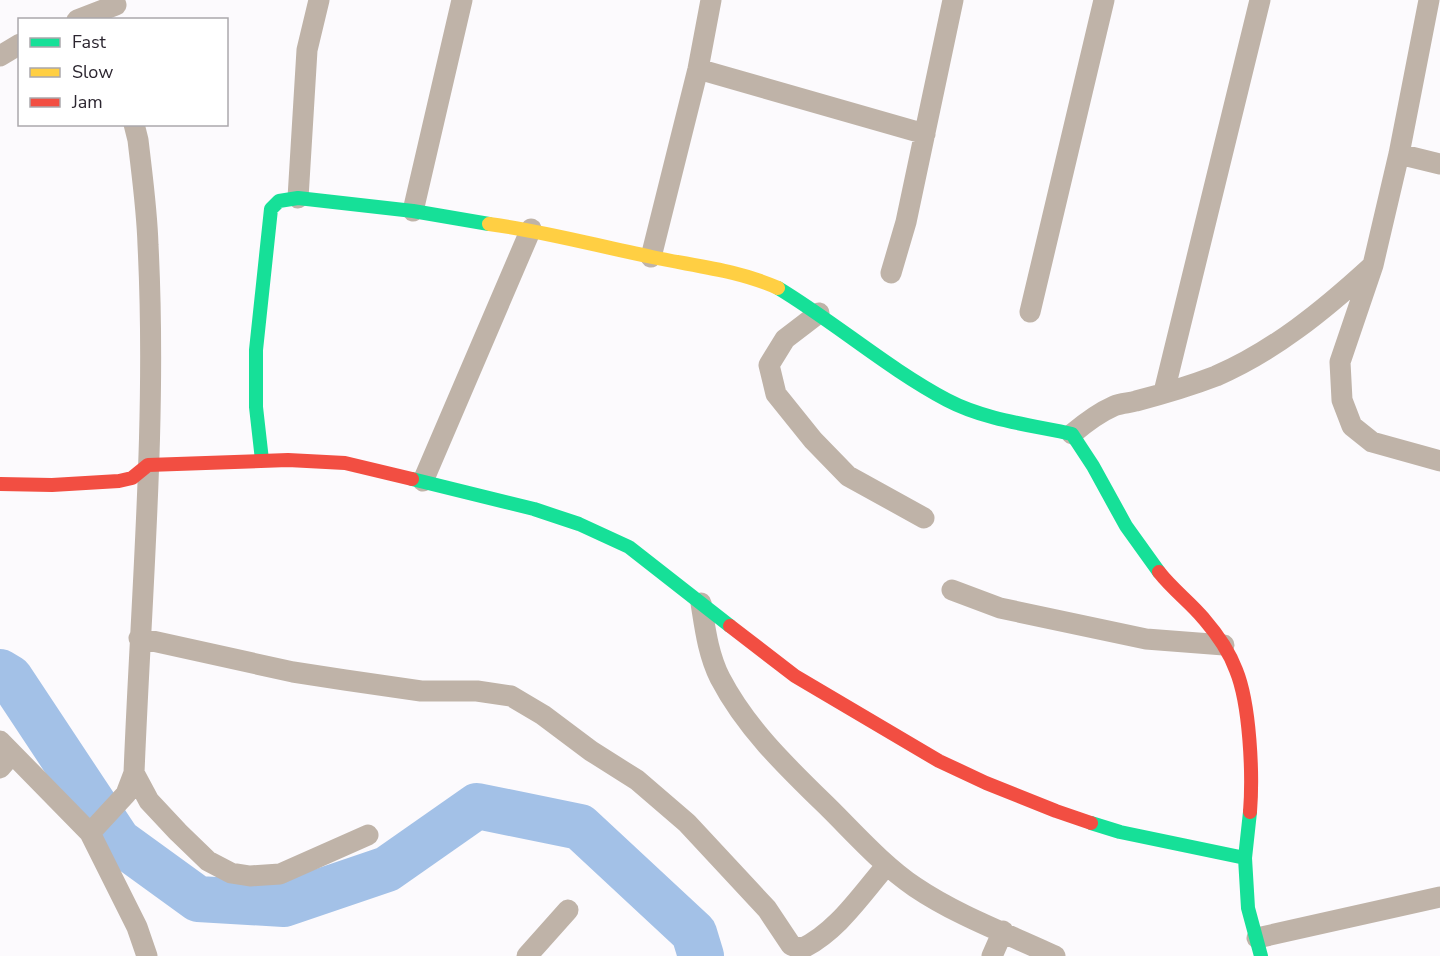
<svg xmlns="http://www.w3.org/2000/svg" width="1440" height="956" font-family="'Nunito Sans',sans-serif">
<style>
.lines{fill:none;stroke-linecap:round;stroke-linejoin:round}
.river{stroke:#a3c1e7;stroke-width:46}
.street{stroke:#bfb3a8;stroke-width:21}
.fast{stroke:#16e098;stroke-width:14}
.slow{stroke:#ffcf43;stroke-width:14}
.jam{stroke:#f24e42;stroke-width:14}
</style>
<rect width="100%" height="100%" fill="#fcfafd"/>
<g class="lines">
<path class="river" d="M0,672L10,678L118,841L198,899L284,904L387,869L477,806L580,827L694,933L701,956"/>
<path class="street" d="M1429,0L1399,154L1373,265L1340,362L1342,400L1352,426L1372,442L1440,461
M77,20L116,5
M0,56L20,44
M698,69L925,134
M1399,154L1440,164
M298,198L307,50L319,0
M413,211L462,0
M651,257L698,69L711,0
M891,273L906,222L953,0
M1030,312L1104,0
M819,313L785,339L769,365L776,394L813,440L848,476L924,518
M1164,392L1260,0
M1072,434C1085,423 1098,413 1114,406C1121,403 1129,403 1136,401C1163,394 1190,386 1216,376C1274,351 1324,310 1370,268
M423,481L531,229
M952,590L1000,608L1146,639L1224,645
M701,603C705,628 708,654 720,678C747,730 790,770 831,810C858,837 884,866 915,887C958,916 1008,934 1055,956
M139,638L293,672L345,680L421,691H477L511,696L543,715L591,751L637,780L687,823L767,909L791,945L801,949C837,932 861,895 886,866
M0,741L90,833L137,927L147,956
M0,768L12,754
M134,773L149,801L178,832L208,861L231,873L250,876L280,874L368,835
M90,833L126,794L134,773C141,597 157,421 148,245C147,210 142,175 138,140L134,124
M1257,938L1440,897
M527,956L568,910
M992,956L1003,931"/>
<path class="fast" d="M778,288C836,323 887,368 947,400C985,420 1031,425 1072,434L1093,466L1126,526L1159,572
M262,460L256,407V350L271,209L279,201L298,198L413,211L489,224
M412,479L534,509L579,524L629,547L730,626
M1250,812L1245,858L1248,908L1261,956
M1091,823L1120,832L1245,858"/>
<path class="slow" d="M489,224C544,231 597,246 652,257C694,266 738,270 778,288"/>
<path class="jam" d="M0,484L52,485L119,481L132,478L148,465L288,460L345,463L412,479
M1159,572C1173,590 1190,602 1204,619C1217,634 1229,651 1236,670C1250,704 1253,774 1250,812
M730,626L795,676L939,761L986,783L1056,811L1091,823"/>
</g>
<rect x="18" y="18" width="210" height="108" fill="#ffffff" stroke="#aba8ac" stroke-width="1.5"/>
<rect x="30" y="38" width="30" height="9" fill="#16e098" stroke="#aba8ac" stroke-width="1.5"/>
<text x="72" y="48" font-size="18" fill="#2c2630">Fast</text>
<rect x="30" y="68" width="30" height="9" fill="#ffcf43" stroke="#aba8ac" stroke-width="1.5"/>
<text x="72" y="78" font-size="18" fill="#2c2630">Slow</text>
<rect x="30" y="98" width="30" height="9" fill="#f24e42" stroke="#aba8ac" stroke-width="1.5"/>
<text x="72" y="108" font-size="18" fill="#2c2630">Jam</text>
</svg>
